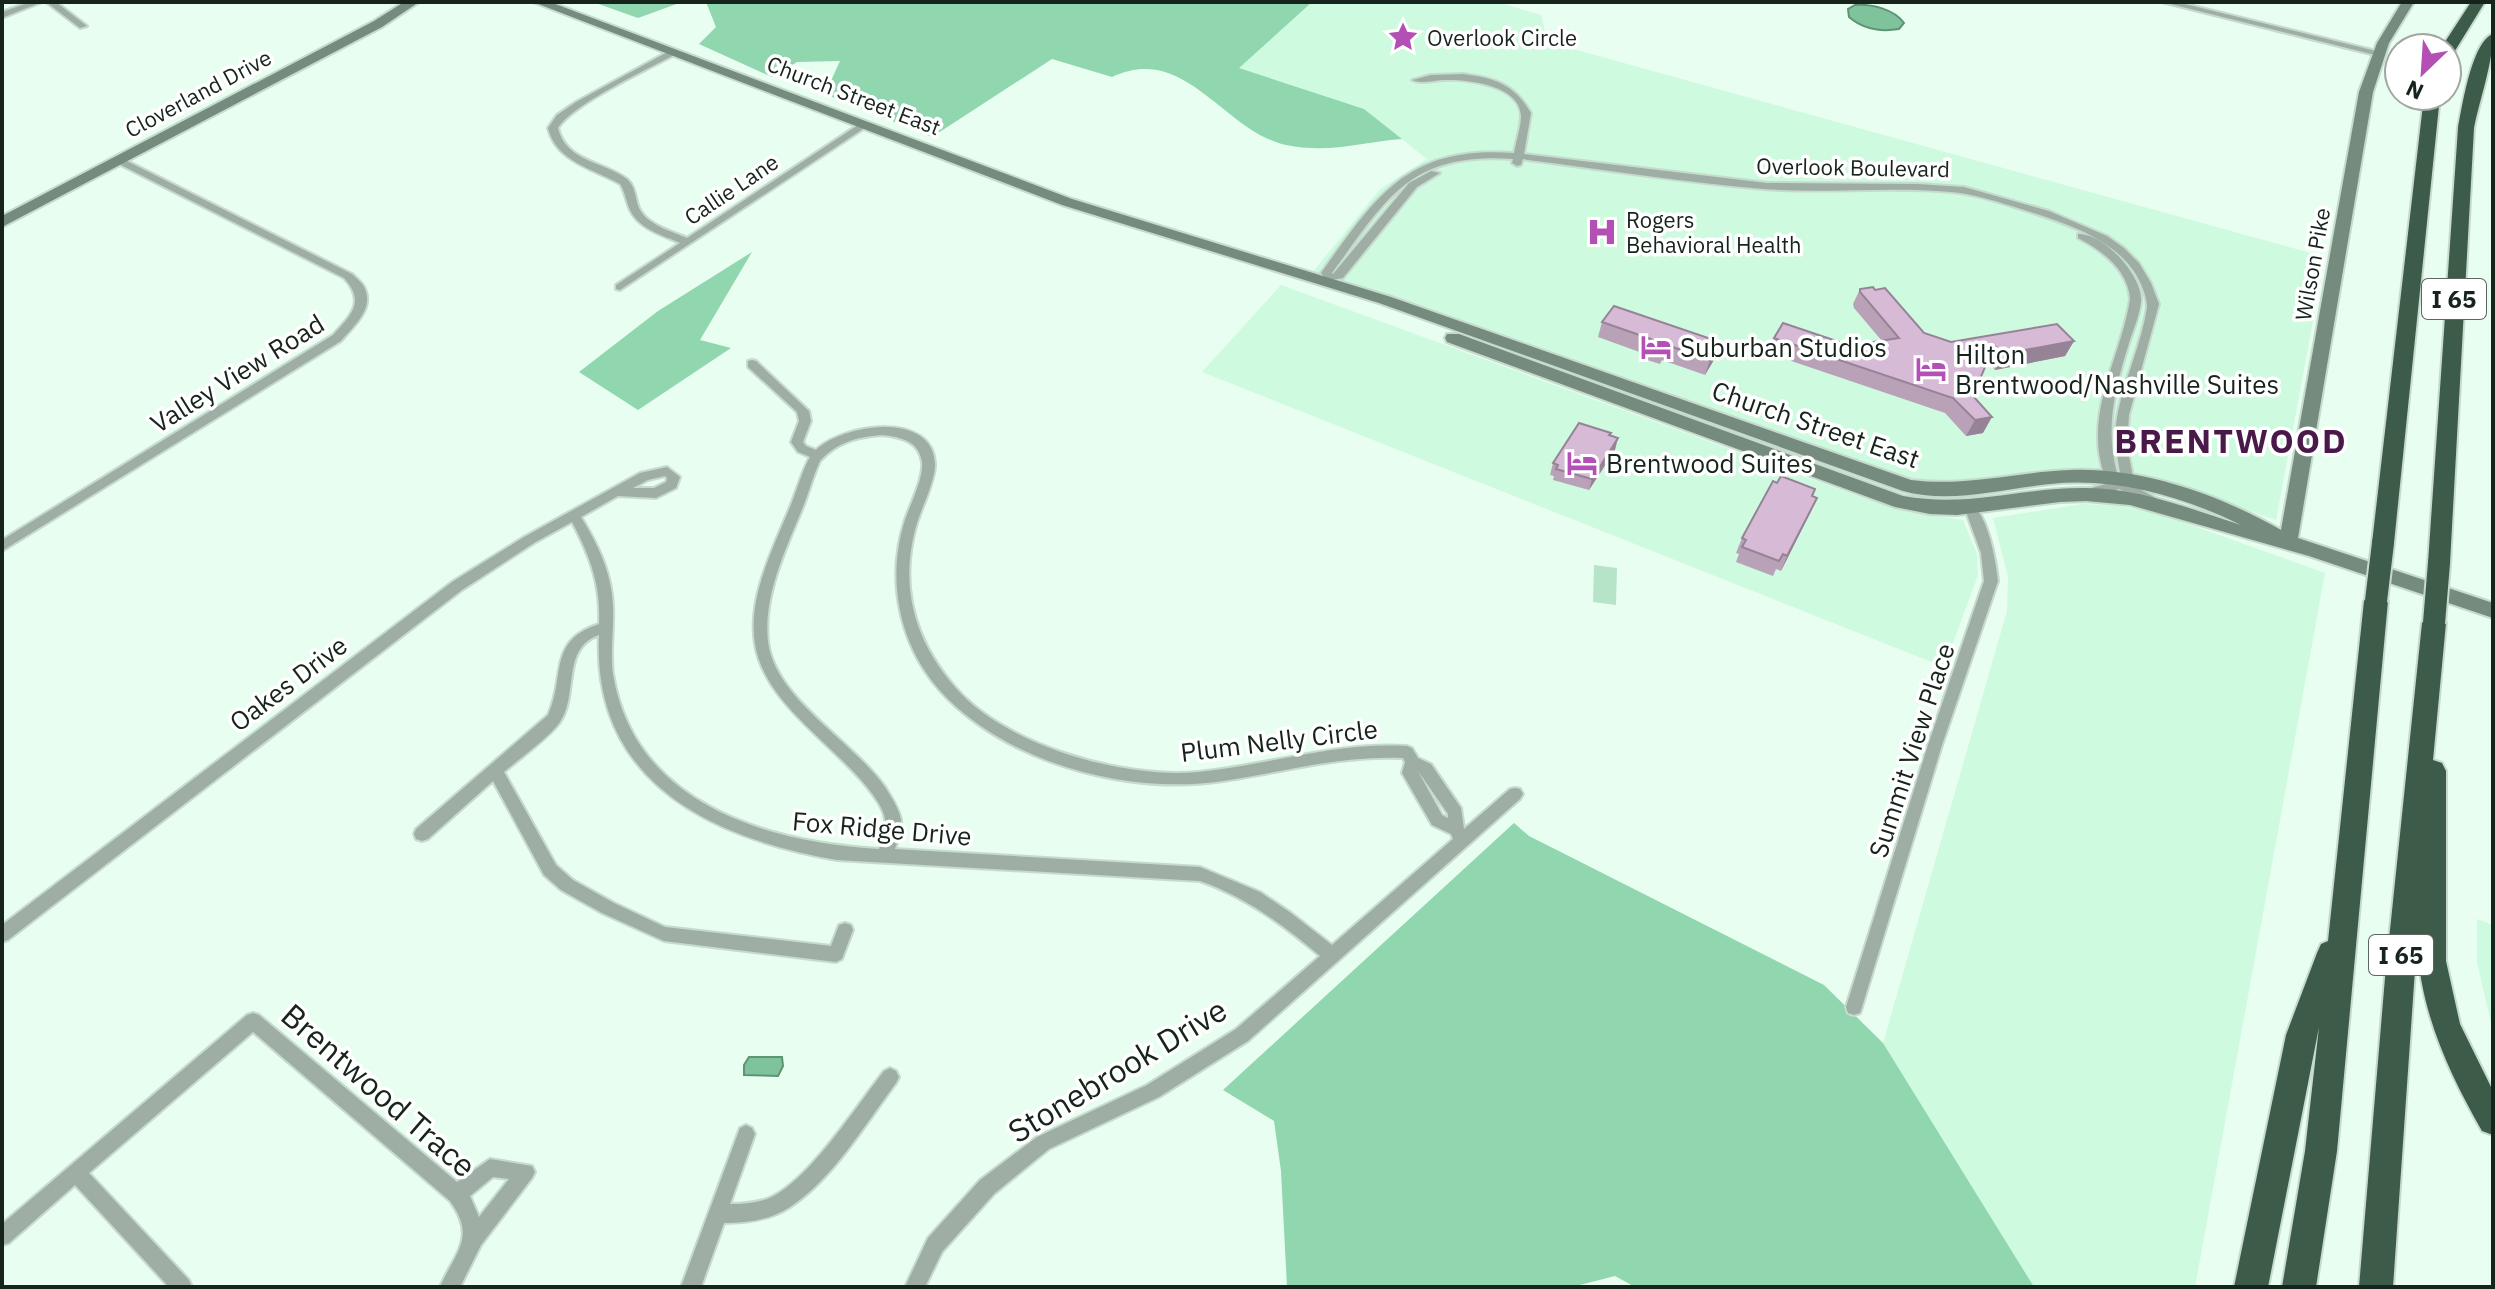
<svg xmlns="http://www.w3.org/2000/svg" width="2495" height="1289" font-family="'IBM Plex Sans',sans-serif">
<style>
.built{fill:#cefadf}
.green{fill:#b5e4c8}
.forest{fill:#90d6ae}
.water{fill:#7ec39c;stroke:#5f9376;stroke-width:2}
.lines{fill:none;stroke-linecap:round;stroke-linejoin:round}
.street-casing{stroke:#c6dbce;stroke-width:4}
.secondary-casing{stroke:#c6dbce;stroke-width:4}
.highway-casing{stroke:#c6dbce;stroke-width:4}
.street{fill:#9faea5;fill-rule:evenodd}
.secondary{fill:#748b7d;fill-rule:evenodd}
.highway{fill:#3c5c49;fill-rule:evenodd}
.highway-bridge-casing{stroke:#c6dbce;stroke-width:26;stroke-linecap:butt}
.highway-bridge{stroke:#3c5c49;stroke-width:22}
.wall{fill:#b9a1b8}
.shaded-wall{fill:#968396}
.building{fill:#d7bbd6;stroke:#968396;stroke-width:2}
.labels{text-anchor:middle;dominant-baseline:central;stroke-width:7;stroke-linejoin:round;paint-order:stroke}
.far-poi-label{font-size:22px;fill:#16241c;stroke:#fff;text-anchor:start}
.far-street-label{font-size:22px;fill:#16241c;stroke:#fff}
.shield{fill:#fff;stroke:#5c6660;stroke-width:2}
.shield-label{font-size:24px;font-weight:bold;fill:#16241c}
.poi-label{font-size:26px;fill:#16241c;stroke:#fff;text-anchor:start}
.street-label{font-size:26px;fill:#16241c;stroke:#fff}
.near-street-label{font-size:32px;fill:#16241c;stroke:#fff}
.district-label{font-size:34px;font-weight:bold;letter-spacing:2px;fill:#49194a;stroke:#fff}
</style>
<rect width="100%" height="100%" fill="#e8fef0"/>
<path class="built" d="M1312,2H1497L1541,15L1548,42L2325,257L2276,520L2159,481L2116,471L2055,470L1962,485L1900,477L1312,273L1380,189L1427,159L1364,109L1238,68Z
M1281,285L1866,499L1914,512L1963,520L1977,554L1978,575L1944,667L1202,372Z
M2083,504L2119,506L2158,513L2325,573L2195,1287H2034L1883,1043L2007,611L2008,577L1993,518Z
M2477,919L2493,925V1032L2477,962Z"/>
<path class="green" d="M1594,565L1617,568L1616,605L1593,602Z"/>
<path class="forest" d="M593,2H682L638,18Z
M706,2H1312L1239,68L1364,109L1402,139C1360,142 1329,154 1286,145C1223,131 1185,42 1112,77L1052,59L932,137L825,94L840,61L797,62L772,77L699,44L716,27Z
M752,252L700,340L731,348L638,410L579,372L658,311Z
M1514,823L1529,836L1824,985L1883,1043L2034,1287H1635L1615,1276L1572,1287H1287L1281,1171L1274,1121L1223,1090Z"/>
<path class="water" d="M1855,5C1872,4 1894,9 1904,23L1899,29C1881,32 1863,29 1849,17L1848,9Z
M749,1057H782L783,1066L778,1076L744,1075V1065Z"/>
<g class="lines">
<g class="street-casing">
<path id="street" d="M30,2H42L2,18V12Z
M46,2H56L87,26L80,28Z
M2162,2H2177L2384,53L2379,56Z
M673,49L676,50V54C648,69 573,104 558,128C566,162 603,161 627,179C636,187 635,198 639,208C647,225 671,231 687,238L861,123L869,125L620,290L616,289V285L680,243C662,235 639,229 630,210C626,201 625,192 620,184C594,169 556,162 548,128L557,115L576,102Z
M1463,74C1495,78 1514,84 1531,113L1524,154L1767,183L1918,184L1964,187L2049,211L2107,236L2124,248L2139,263L2151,283L2159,304L2129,415L2127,446L2134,482L2133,485L2161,501L2162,504L2161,507H2151L2119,489L2086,499L2080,494L2081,491L2109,483C2103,475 2101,464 2099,453C2092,398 2122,352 2130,299C2128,270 2103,251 2078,238V234C2103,232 2143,276 2141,301C2140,315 2133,330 2129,343C2115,388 2104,430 2118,476L2121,478C2117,456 2113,435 2118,412C2125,377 2142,343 2147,307C2147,300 2144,291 2141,284C2121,239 2064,223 2021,209C1998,202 1975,194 1951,192C1888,186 1825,194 1763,189C1684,182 1606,170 1528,160L1523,159L1521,165L1517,166L1512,163L1513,159C1410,152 1387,198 1332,273L1333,274L1409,183L1431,171L1440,173L1417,187L1343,278L1322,282L1320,280L1324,277L1321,273C1377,195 1408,145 1514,153C1516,141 1521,127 1521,116C1520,84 1465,79 1442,80C1432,81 1421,84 1412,80L1431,75Z
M119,157L352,274C356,278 363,283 365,289C374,309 353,327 341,341L2,551V540L333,335C351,315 366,302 344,278L115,162V158Z
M752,360L756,361L809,411L811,421L803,442L806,446L816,450C843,424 934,410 935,465C935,481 922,507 917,523C899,584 913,638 954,686C1003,745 1123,779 1198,772C1268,765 1335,742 1407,746L1412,748L1418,758L1431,764L1461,808L1464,829L1510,789L1515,788L1520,789L1523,794L1520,799L1248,1041L1159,1097L1049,1149L994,1194L942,1252L925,1287H905L928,1238L980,1180L1037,1137L1147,1085L1236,1029L1320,956C1283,925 1246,897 1200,881L837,860C711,838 592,782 599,635C561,648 579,694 560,722C550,737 519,759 504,772L556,865L573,880L614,903L665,927L831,946L839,925L845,923L851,925L853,930L842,959L836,962L664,941L602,913L561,890L544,875L493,781L428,839L422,841L416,839L414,834L416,829L548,715C566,676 547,641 599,624C601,585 590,556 572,522L534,543L462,590L8,940L2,942V925L452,582L524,537L640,473L667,467L680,477L676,488L656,498L618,496L581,517C598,545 612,573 613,607C614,629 610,652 613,674C634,804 766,842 879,849C883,839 887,829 885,819C883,807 874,796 867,787C832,743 764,702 755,644C747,596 775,545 792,502C798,487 802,471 810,457L798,452L791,442L799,421L797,412L748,367V361ZM882,435C901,437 919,441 922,462C924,477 910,505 905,520C885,582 900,652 948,699C1015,765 1131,795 1223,781C1284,772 1341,755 1403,758L1405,762L1402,773L1432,825L1451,834L1453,839L1332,945L1291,913L1260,892L1200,867L895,849C898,840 902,830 901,820C899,808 891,797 885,787C853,741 775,699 768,642C763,595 786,549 803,507C809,492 813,476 820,461C837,442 857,437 882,435ZM665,476L667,478L666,482L654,488H633L648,480ZM1418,771L1448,814V818L1442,815Z
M1971,504C1988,514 1996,562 1998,581L1942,745L1862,1007L1860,1013L1854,1015L1848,1013L1846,1007L1928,745L1984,581L1981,553L1965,509Z
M253,1013L259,1015L457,1182L490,1159L532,1166L535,1172L532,1178L481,1245L460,1287H440C455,1252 477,1238 450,1201L253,1032L89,1173L189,1280L192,1287H169L75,1185L9,1243L2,1245V1224L247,1015ZM493,1177L509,1179L479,1217L470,1196Z
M890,1068L896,1071L899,1077L896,1083C866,1123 832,1180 790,1207C770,1220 747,1223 724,1223L701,1287H681L740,1128L746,1125L752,1128L755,1134L730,1204C742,1204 755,1203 767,1199C807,1184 857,1105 884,1071Z"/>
</g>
<g class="secondary-casing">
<path id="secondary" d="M404,2H419L382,27L2,227V216L374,21Z
M533,2H550L1072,199L1391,297L1911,480C1965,487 2016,472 2070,470C2142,467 2220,495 2281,530L2359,92L2377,43L2402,2H2414L2389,43L2373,92L2298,538L2493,603V618L2309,556L2130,505L2086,501L2060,502L1957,515L1930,514L1895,507L1447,342L1445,338L1447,334H1459L1903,496C1970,508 2022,487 2086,488C2140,488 2190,509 2241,525C2182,496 2115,477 2050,484C2002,489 1950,504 1903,491L1379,303L1062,205Z"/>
</g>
<g class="highway-casing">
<path id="highway" d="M2471,2H2485L2453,54L2447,56V48H2441Z
M2493,34C2493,63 2480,98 2474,128L2450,563L2447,569L2439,571L2431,569L2428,563L2458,128C2462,107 2472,41 2493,34Z
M2424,96H2440L2394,543L2391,549L2383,551L2375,549L2372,543Z
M2376,592L2384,595L2388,601L2337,1151L2316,1287H2282L2305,1151L2319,1027L2268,1287H2234L2286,1035L2317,953L2321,944L2328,941L2364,601L2368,595Z
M2434,614L2442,617L2446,623L2433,760L2442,763L2446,771V961L2460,1024L2493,1091V1135L2482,1131C2448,1071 2420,1011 2417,941L2393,1287H2359L2385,978L2422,623L2426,617Z"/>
</g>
<use href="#street" class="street"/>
<use href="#secondary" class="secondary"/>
<use href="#highway" class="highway"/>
<g class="highway-bridge-casing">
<path id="highway-bridge" d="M2376,601L2383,543
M2434,623L2439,563"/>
</g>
<use href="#highway-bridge" class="highway-bridge"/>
</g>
<path class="wall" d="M1860,289L1924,333L1951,342L2074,341L2065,356L1995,370L1988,361L1973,396L1983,433L1966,436L1945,413L1768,353L1774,338L1869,352L1873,342L1882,341L1854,308L1853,304Z
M1602,322L1720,342L1715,358L1705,375L1662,360L1660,364L1644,359L1645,354L1598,337Z
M1611,433L1610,435L1615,450L1589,490L1553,480L1554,476L1550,475L1553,463Z
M1812,496L1810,513L1781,571L1776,569L1773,576L1736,562L1739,554L1736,553L1742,538Z"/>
<path class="shaded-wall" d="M2074,341L2065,356L1995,370L2003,354Z
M1720,342L1715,358L1705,375L1710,360Z
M1992,417L1983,433L1966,436L1975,420Z
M1618,438L1615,450L1589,490L1592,479Z
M1817,498L1810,513L1781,571L1787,556Z"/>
<path class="building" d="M1873,287L1875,290L1885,288L1924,333L1951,342L2057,324L2074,341L2003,354L1994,345L1973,396L1992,417L1975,420L1953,398L1774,338L1783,323L1884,357L1873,342L1899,338L1860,292V289Z
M1614,306L1720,342L1710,360L1667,345L1664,349L1648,343L1651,339L1602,322Z
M1579,423L1611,433L1609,435L1618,438L1592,479L1556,469L1558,465L1553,463Z
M1781,476L1815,489L1812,496L1817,498L1787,556L1783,554L1779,561L1742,547L1746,540L1742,538L1773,481L1777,483Z"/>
<defs>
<g id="sight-bare" transform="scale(2.4)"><path d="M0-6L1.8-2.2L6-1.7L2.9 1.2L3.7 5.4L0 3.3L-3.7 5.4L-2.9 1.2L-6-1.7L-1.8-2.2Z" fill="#b450b5" stroke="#fff" stroke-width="2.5" paint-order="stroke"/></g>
<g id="hospital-bare" transform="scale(2.4)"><path d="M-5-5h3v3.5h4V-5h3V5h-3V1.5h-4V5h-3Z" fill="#b450b5" stroke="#fff" stroke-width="2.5" paint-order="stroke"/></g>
<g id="hotel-bare" transform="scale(2.4)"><path d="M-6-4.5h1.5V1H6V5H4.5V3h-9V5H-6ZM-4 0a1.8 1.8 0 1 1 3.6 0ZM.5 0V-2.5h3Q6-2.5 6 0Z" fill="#b450b5" stroke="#fff" stroke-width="2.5" paint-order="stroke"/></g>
</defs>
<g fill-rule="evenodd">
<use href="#sight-bare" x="1403" y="37"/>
<use href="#hospital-bare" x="1602" y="232"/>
<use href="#hotel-bare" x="1656" y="347"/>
<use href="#hotel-bare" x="1931" y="369"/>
<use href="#hotel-bare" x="1582" y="463"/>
</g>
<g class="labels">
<g class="far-poi-label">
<text x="1427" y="37">Overlook Circle</text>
<text x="1626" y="219">Rogers<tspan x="1626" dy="25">Behavioral Health</tspan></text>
</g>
<g class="far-street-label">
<text transform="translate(198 93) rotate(-28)">Cloverland Drive</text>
<text transform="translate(854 95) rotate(21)">Church Street East</text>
<text transform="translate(1853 167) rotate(1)">Overlook Boulevard</text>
<text transform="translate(731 189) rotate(-34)">Callie Lane</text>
<text transform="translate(2312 264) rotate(-80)">Wilson Pike</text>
</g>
<g class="shield">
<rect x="2422" y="279" width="64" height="40" rx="6"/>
<rect x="2369" y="935" width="64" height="40" rx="6"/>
</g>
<g class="shield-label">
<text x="2454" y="299">I 65</text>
<text x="2401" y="955">I 65</text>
</g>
<g class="poi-label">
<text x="1680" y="347">Suburban Studios</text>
<text x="1955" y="354">Hilton<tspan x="1955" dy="30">Brentwood/Nashville Suites</tspan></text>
<text x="1606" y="463">Brentwood Suites</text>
</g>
<g class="street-label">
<text transform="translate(237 373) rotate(-32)">Valley View Road</text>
<text transform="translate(1816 424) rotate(19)">Church Street East</text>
<text transform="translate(288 683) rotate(-37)">Oakes Drive</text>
<text transform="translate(1279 740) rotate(-7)">Plum Nelly Circle</text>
<text transform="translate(1911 750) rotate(-72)">Summit View Place</text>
<text transform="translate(882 828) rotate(5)">Fox Ridge Drive</text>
</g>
<g class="near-street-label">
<text transform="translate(1117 1070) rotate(-31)">Stonebrook Drive</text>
<text transform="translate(379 1090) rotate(41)">Brentwood Trace</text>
</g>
<g class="district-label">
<text x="2231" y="440">BRENTWOOD</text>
</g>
</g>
<rect width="2495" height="1289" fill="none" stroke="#16241c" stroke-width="8"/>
<g transform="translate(2423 72) rotate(205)"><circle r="38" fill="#ffffff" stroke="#a2a7a4" stroke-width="2"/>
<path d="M0-6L14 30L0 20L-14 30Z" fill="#b450b5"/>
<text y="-12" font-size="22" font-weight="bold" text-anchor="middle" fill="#16241c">N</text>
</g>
</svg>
